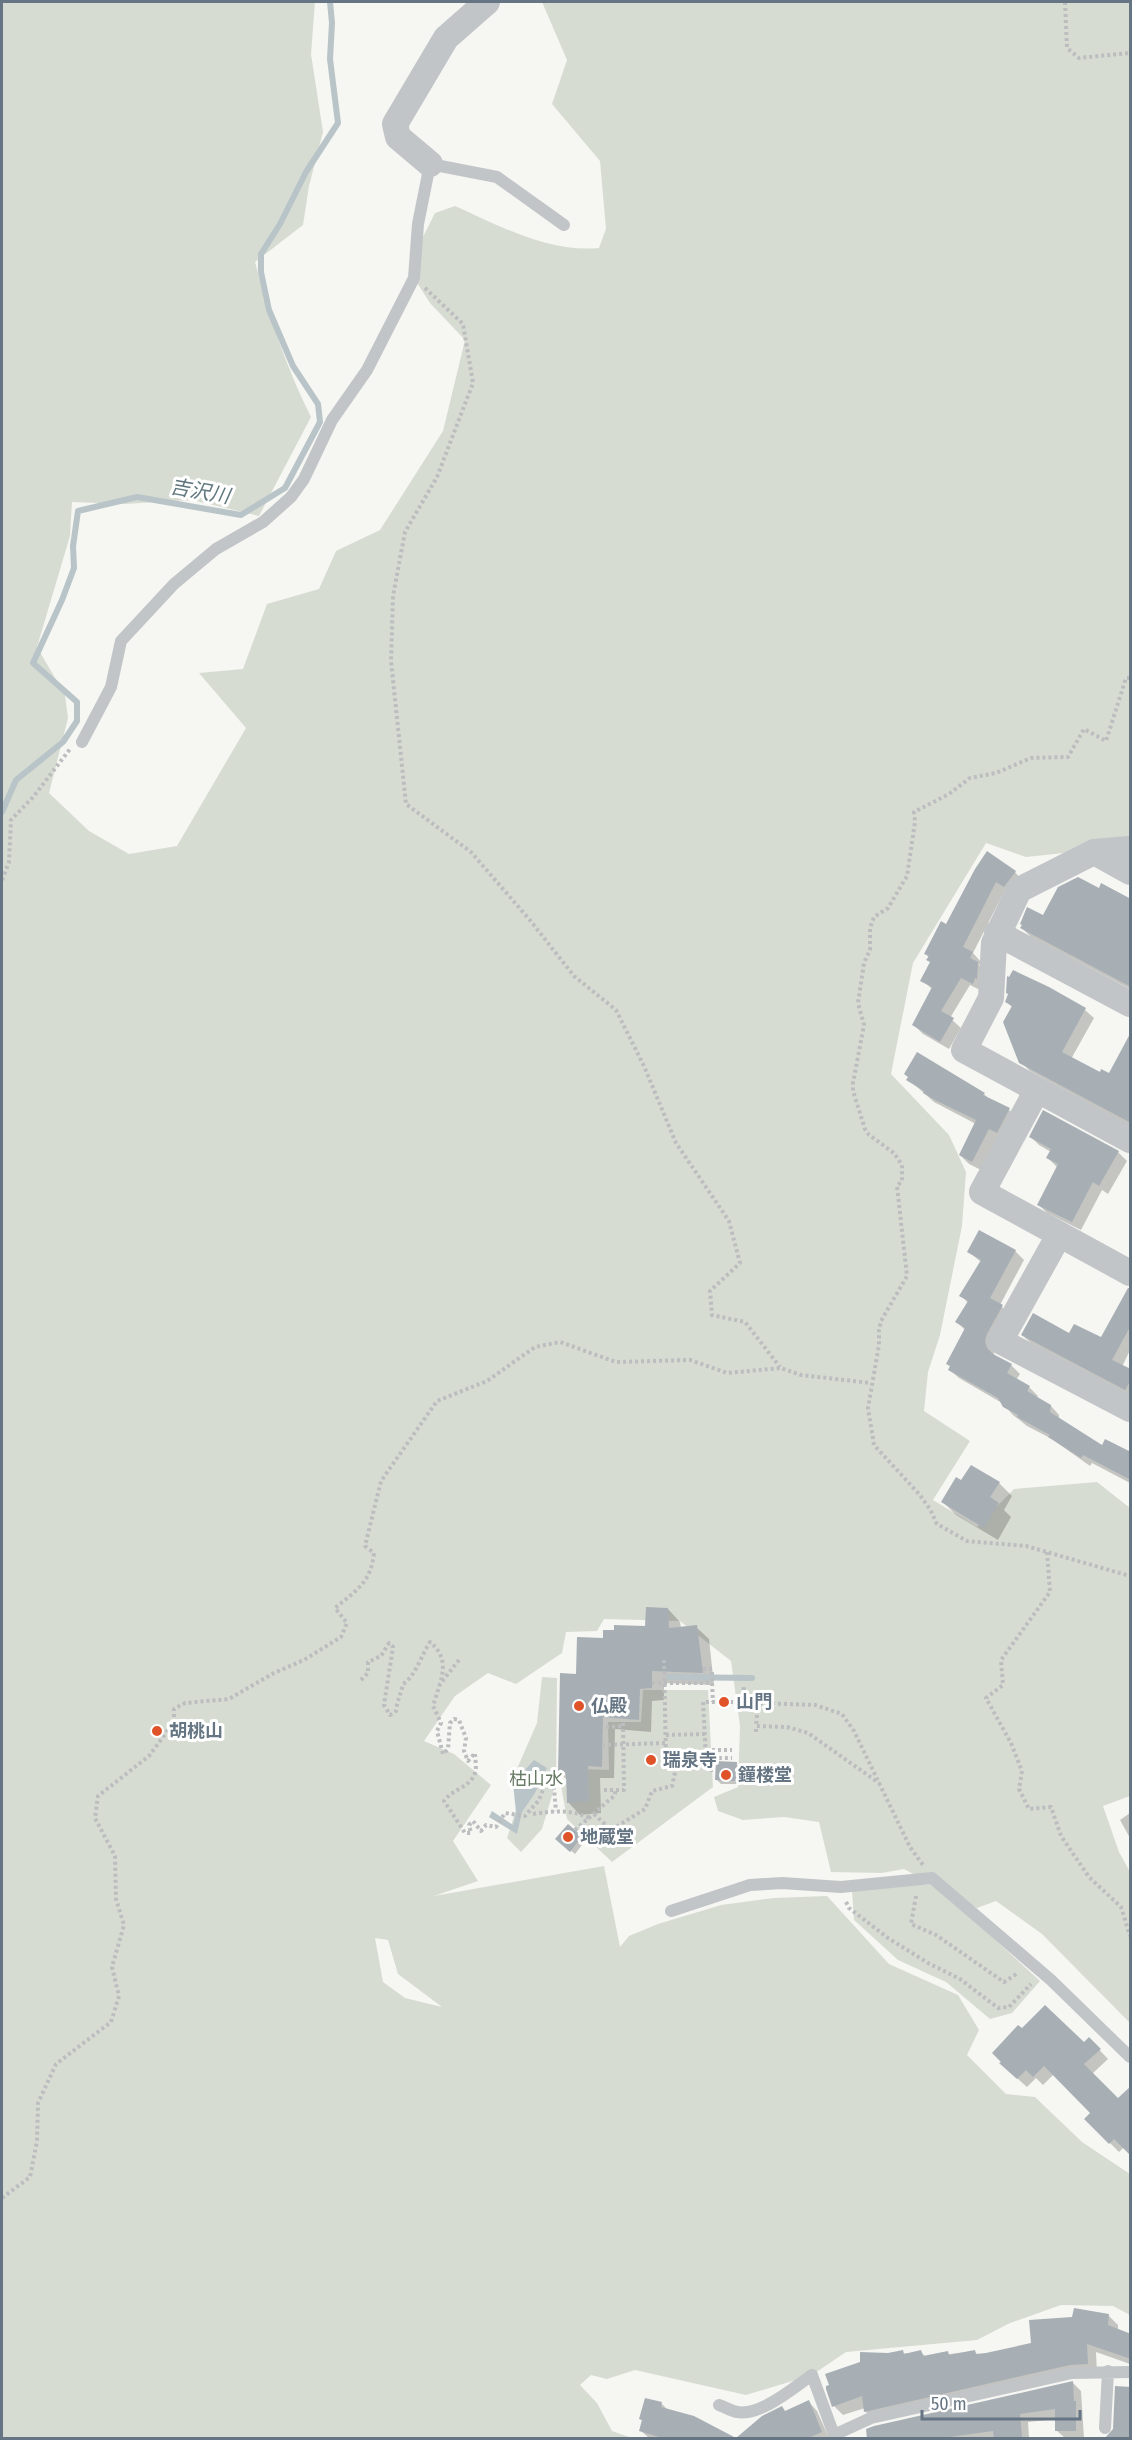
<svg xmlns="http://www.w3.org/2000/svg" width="1132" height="2440" font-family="'Fira Sans Condensed','Noto Sans JP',sans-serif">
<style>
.green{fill:#d7dcd3;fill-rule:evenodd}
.water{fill:#b8c4c8}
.shadow{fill:#0003}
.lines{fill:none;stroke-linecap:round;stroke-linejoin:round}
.stream{stroke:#b8c4c8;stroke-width:6}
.building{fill:#a7afb5}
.path{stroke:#bbbdbf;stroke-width:4;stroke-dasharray:3 3;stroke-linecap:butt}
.lane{stroke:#c1c5c8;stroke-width:12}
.street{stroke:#c1c5c8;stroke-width:26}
.poi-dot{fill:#e05227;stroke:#fff;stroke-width:2}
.labels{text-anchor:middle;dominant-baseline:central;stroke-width:6;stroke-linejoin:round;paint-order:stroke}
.poi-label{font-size:18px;font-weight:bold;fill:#657583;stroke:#fff;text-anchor:start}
.park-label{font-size:18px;fill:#687a64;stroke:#fff}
.water-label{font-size:20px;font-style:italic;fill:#60777f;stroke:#fff}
</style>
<rect width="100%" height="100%" fill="#f6f6f2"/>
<path class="green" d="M2,2H315L311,54L323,132L309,186L303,225L255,262C269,316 286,367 311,417L259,516L192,500L124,504L72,502L70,536L37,647L65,695L68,718L49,793L89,831L129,854L177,846L246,728L199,673L243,669L267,604L319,589L336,551L380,530L443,431L465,340L430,303L414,278L419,245L435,213L455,206C500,226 548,253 599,248L606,229L600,161L552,104L567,60L542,2H1130V841L1102,849L1026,857L986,843L913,963L891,1074L949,1135L966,1172L962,1226L940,1335L928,1372L924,1411L970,1441L933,1500L977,1527L1014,1489L1097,1482L1130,1508V1796L1103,1806L1119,1852L1130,1872V2023L1042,1934L996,1901L977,1908L939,1888L1040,1981L1012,2013L990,2019L946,1982L898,1960L854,1920L852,1890L932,1884L904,1869L882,1873L831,1872L819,1822L784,1817L743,1820L718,1811L714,1797L738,1787L740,1726L731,1661L680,1621L604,1619L597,1631L566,1632L562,1653L516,1684L488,1673L455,1696L424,1741L454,1754L491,1785L453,1841L478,1881L434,1896L604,1866L620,1947L629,1936L658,1924L721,1905L774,1898L827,1896L889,1964L958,1995L979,2030L967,2055L1006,2094L1035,2097L1082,2142L1130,2174V2315L1113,2306L1061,2305L1010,2323L977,2340L846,2352L812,2375L746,2395L635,2370L607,2379L591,2375L580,2385L597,2403L612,2431L632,2438H2ZM375,1938L388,1940L398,1974L442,2007L405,1998L383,1982Z
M542,1677L557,1678L556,1782L542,1829L521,1852L507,1838L516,1810V1771L537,1723Z
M643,1690H708L713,1787L612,1862L567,1819L561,1786L582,1769L609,1770L608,1722H641Z"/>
<path class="water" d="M534,1760L547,1768L535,1793L522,1812L517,1834L489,1817L492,1811L513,1825L516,1812L513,1783Z"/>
<path class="shadow" d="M976,869L1015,872L1023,881L1005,890L973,953L981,962L979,965L986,972L982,991L970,985L950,1018L961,1028L949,1049L923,1034L914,1025L933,990L922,980L931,963L926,953L947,926Z
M1100,890L1130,900V989L1031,937L1022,928Z
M1048,989L1085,1010L1094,1018L1071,1059L1100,1074L1109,1075L1130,1037V1126L1030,1071L1021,1062L1012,1007L1007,1002Z
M908,1079L984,1094L989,1099L1009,1110L1018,1118L981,1170L969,1164L960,1155L976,1124L934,1102Z
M1031,1137L1118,1152L1127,1161L1108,1194L1102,1190L1081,1230L1047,1213L1039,1205L1057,1167L1048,1158L1051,1152L1039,1145Z
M1015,1251L1024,1260L1000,1305L1010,1315L993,1350L995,1357L1011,1365L1020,1374L1016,1380L1029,1387L1038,1396L1036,1398L1051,1406L1059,1415V1419L1102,1447L1130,1454V1483L1092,1463L1090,1466L1052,1439L1027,1426L1013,1415L1002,1403L959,1378L950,1370L951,1367L948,1364L965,1330L957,1322L968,1303L961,1295L981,1262L969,1252Z
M1130,1302V1350L1122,1367L1130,1371V1395L1031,1343L1022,1335H1070L1101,1339Z
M962,1482L999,1483L1012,1496L1004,1510L1011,1517L998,1540L956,1515L943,1502Z
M668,1609L680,1622L681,1628L696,1627L709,1639L714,1685L664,1683V1700L652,1701L651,1732L615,1729L614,1778H600L601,1813L580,1815L568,1802V1781L560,1773L577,1675L604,1639L647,1628Z
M736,1764L740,1768V1784H721L717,1780Z
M1130,1813V1838L1120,1820Z
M581,1837L585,1841L575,1854L560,1842Z
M1089,2039L1108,2059L1092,2074L1124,2147L1119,2152L1086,2119L1092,2113L1054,2074L1043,2085L1036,2078L1027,2087L1010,2072L1084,2044Z
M1109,2316L1118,2325V2329L1130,2334V2364L1096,2352L1097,2373L875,2421L865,2411V2408L843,2415L834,2406L888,2355L921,2352L926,2357L974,2351L978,2355L1032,2344Z
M1073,2383L1081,2391L1084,2438H1065L1057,2431V2419L1028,2422L1029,2438H868Z
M809,2402L817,2411L829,2438H737Z
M662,2404L669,2411L734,2438H649L640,2430L643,2421L640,2419Z"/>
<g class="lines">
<path class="stream" d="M2,812L16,780L63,742L77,721V702L33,663L62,600L74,568L73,546L78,511L137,497L241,515L285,488L320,422L318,404L293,366L269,310L261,272V254L280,224L306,172L338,123L330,59L332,23L330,2
M669,1677L752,1678"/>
</g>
<path class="building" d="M987,851L1016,871L1004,887L996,882L963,947L973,952L970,958L978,962L977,979L975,978L973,984L961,978L941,1011L954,1018L940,1042L912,1025L932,987L920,981L930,962L926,960L929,956L924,954L941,921L946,924L975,869Z
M1078,877L1099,888L1101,883L1131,899V987L1020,928L1022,925L1020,924L1027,907L1043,915L1058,887Z
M1013,970L1049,987L1086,1008L1062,1052L1100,1072L1101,1069L1109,1073L1131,1032V1123L1019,1063L1003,1022L1012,1006L1005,1002L1008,994L1006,993L1007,976L1009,977Z
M917,1052L985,1093L983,1095L1010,1108L997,1133L989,1129L972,1162L959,1155L976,1120L935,1100L923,1093L924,1091L906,1080L908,1077L904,1074Z
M1043,1110L1119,1151L1099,1186L1093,1182L1072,1222L1037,1205L1058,1164L1046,1158L1051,1149L1029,1137Z
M979,1230L1016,1250L990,1298L1003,1305L987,1334L985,1341L987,1348L993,1354L1012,1364L1007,1373L1030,1386L1027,1391L1051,1405L1050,1412L1102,1445L1105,1439L1131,1452V1480L1083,1455L1081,1458L1048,1437L1050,1435L1017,1417L1018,1415L1003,1407L998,1398L948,1370L950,1366L946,1364L965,1328L955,1322L968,1301L959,1296L981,1260L967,1252Z
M1128,1288H1131V1325L1112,1360L1131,1369V1380L1125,1390L1021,1335L1033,1313L1069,1333L1074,1324L1101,1337Z
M971,1465L1000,1482L990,1497L999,1503L984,1528L941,1502L956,1477L961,1480Z
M646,1607L668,1608L669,1628L697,1625L703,1673L652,1671V1688L640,1689L639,1720L603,1717L602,1767L588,1766L589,1801L567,1803L566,1774H558L560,1673L576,1674L577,1637L603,1638V1630H614V1625L645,1626Z
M716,1761L737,1762L736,1781L715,1780Z
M568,1824L582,1836L570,1852L555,1839Z
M1045,2005L1084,2042L1089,2037L1101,2049L1084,2064L1118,2098L1131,2086V2156L1114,2139L1109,2144L1084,2119L1090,2113L1044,2066L1033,2077L1026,2070L1017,2079L999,2063L1001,2062L992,2053L1018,2025L1022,2028Z
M1074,2308L1109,2314L1108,2325L1131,2334V2359L1087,2344L1088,2364L1070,2365L864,2412L862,2396L832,2407L826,2389V2386L829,2385L825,2374L860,2362V2352L888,2353L903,2350L904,2354L921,2350L923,2356L948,2351L949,2355L975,2350L976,2354L986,2353L1031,2343L1029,2320L1072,2317Z
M1073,2381L1074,2401H1076V2431H1055V2409L1020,2414L1022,2437L994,2439L993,2431L935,2439H867L866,2429L874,2426Z
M1115,2386L1131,2387V2439H1104L1113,2429Z
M645,2398L662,2402L661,2407L694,2416L736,2438L762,2416L782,2406L785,2411L809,2400L822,2432L806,2439H666L639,2431L642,2420L639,2419Z"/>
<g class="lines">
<path class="path" d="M1065,2L1067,48L1079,58L1130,53
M425,288L463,324L473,383L437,477L405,532L393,596L391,661L406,804L471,852L529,919L574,976L616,1010L644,1066L676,1143L729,1221L740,1263L710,1291L712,1315L745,1322L780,1367
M1130,678H1126L1106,741L1084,729L1068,757L1031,758L996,773L970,778L949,794L914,812L915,822L907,876L888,908L874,917L870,928V950L864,963L858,1003L864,1025L853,1083V1091L865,1129L869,1135L894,1153L902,1165V1181L897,1186L907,1276L881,1321L879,1330V1345L868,1408L874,1445L919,1494L930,1509L937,1524L967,1541L1026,1546L1130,1576
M2,880L9,862L11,820L34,796L70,749
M1047,1552L1050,1592L1001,1660L1003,1685L986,1698L1011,1743L1022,1771L1019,1789L1029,1809L1051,1807L1061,1836L1089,1877L1121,1907L1130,1936
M459,1660L440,1684L433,1706L441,1723L437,1731L443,1754L448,1749L450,1723L454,1719L459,1720L466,1738L464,1751L468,1761L475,1753C475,1759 477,1767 475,1773C470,1788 452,1789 444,1801L465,1833H471L469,1825L473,1821L481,1831L486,1825L496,1827L505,1813L525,1816L539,1800L547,1779L553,1778L556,1811
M664,1660L666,1759L706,1758L703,1702H717
M703,1669H712V1683
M361,1680L368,1673V1662L381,1656L389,1643L393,1647L384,1705L390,1715L396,1711C397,1701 401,1694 403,1684C415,1677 422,1654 430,1642C443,1653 445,1664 441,1680
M652,1683H712L713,1702
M730,1702L815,1705L842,1714L854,1731L910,1847L923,1865
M743,1702L744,1685
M758,1703L756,1726L787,1727L808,1733L879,1783
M606,1727L624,1726
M756,1732V1726
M666,1735L705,1734
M602,1745L666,1743
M706,1750H732
M705,1763L706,1758H732
M710,1770H716
M604,1790H624L623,1720
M533,1814C554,1811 570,1809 589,1818
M594,1814L611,1830L645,1809L652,1791L672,1786L678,1759
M575,1830L615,1795V1790
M916,1896L911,1924L936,1935L1004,1982L1018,1973
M846,1902L849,1908L888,1938L928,1963L960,1979L998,2008L1009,2007L1031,1984
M2,2198L30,2177L37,2141L38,2103L56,2064L111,2022L119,1996L112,1967L124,1925L116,1899L115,1856L95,1818L98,1796L149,1756L174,1722V1709L185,1703L229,1699L274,1673L304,1660L341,1637L347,1623L335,1608C357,1590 371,1582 374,1553L365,1546L381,1481L437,1401L487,1381L535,1347L560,1342L616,1362L690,1360L727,1373L781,1368L801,1375L871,1383"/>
<path class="lane" d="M82,742L111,687L121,641L174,584L216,549L263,522L291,497L304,479L332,420L367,370L414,278L418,224L430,164L497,177L564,225
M671,1911L750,1885L782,1883L841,1887L932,1878L1051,1980L1130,2057
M719,2405C725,2407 731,2411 737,2412C761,2416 793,2388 812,2375L834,2435L871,2418L1072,2373L1130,2372
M1105,2428L1108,2371"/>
<path class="street" d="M430,164L398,137L395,124L446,38L487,2
M1130,849L1094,852L1019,890L994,943L991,998L964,1050L1130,1140
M1094,852L1130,872
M997,933L1130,1004
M1037,1090L982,1192L1130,1273
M1059,1235L1000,1341L1130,1409"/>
</g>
<g class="poi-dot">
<circle cx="724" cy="1702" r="6"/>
<circle cx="579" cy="1706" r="6"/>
<circle cx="157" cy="1731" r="6"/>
<circle cx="651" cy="1760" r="6"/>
<circle cx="726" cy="1775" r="6"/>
<circle cx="568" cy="1837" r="6"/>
</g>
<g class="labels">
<g class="poi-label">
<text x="736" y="1702">山門</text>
<text x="591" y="1706">仏殿</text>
<text x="169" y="1731">胡桃山</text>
<text x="663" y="1760">瑞泉寺</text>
<text x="738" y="1775">鐘楼堂</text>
<text x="580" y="1837">地蔵堂</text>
</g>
<g class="park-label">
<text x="536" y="1779">枯山水</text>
</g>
<g class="water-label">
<text transform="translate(200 491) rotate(10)">吉沢川</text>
</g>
</g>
<rect width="1132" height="2440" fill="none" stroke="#657583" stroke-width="6"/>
<path d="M922 2410v9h158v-9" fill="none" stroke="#657583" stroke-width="3"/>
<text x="931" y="2410" font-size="18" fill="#657583" stroke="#ffffff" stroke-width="4.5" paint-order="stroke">50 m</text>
</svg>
